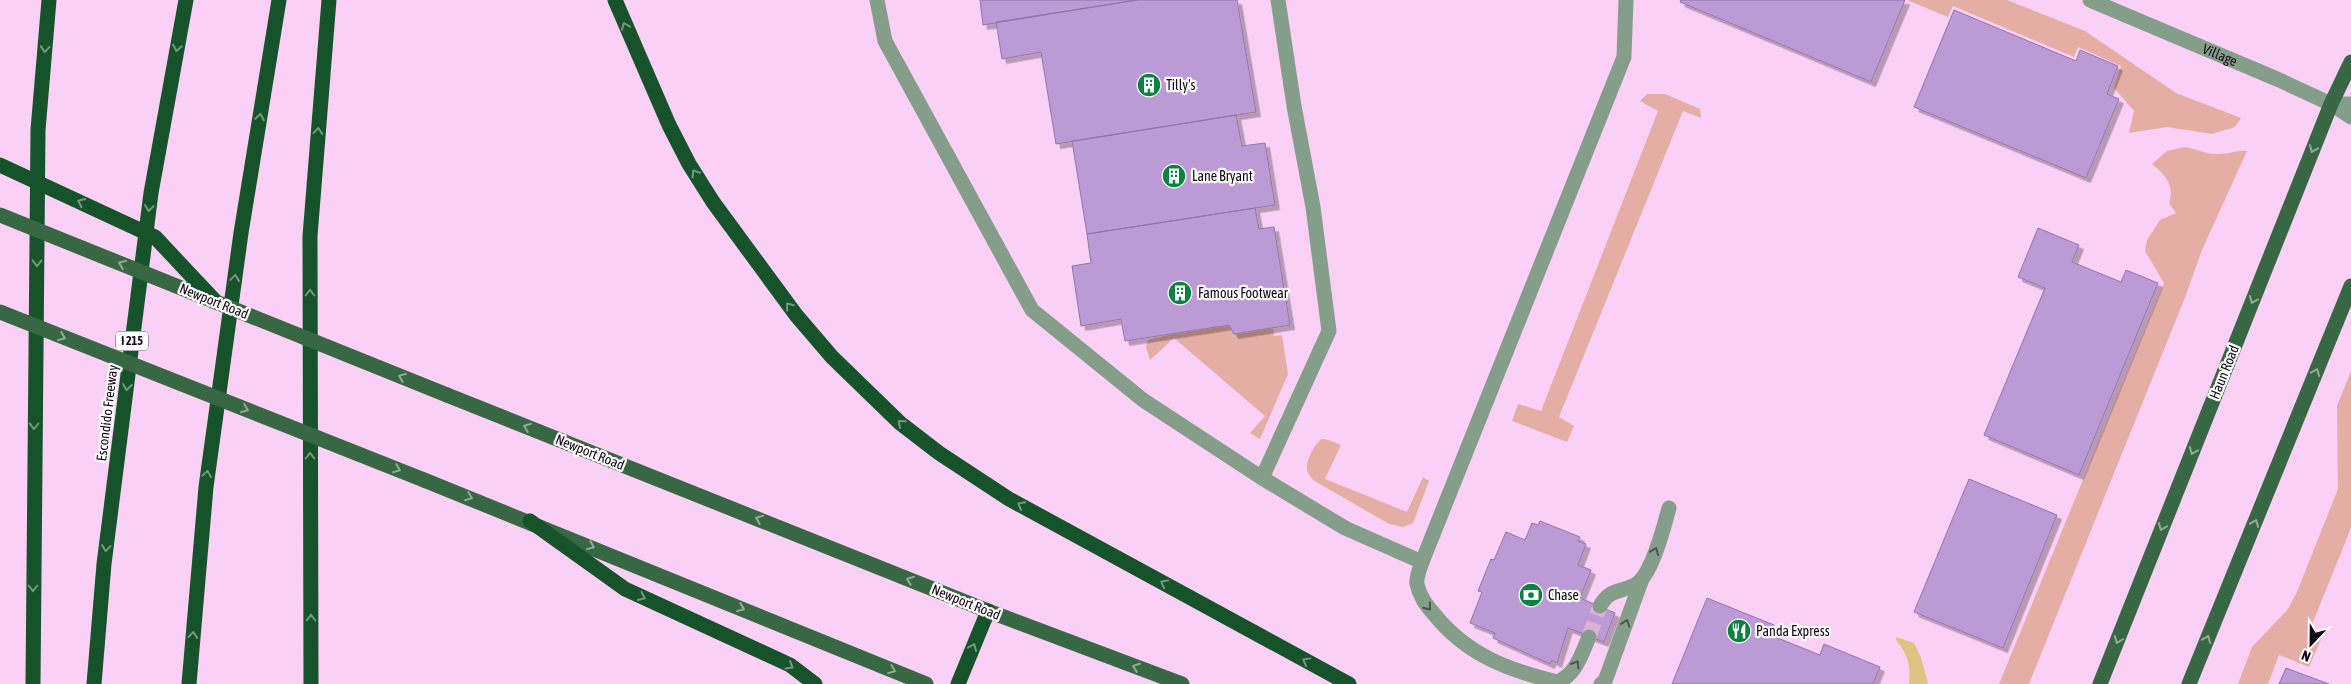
<svg xmlns="http://www.w3.org/2000/svg" width="2351" height="684" font-family="'Asap Condensed',sans-serif">
<style>
.green{fill:#e4aea4}
.water{fill:#ddc480}
.building{fill:#bc9ad6;stroke:#9475aa;filter:url(#shadow)}
.lines{fill:none;stroke-linecap:round;stroke-linejoin:round}
.minor-tunnel{stroke:#d9b2d4;stroke-width:15;stroke-dasharray:15 8;stroke-linecap:butt}
.minor{stroke:#859e8a;stroke-width:15}
.major{stroke:#386743;stroke-width:15}
.highway{stroke:#16532a;stroke-width:15}
.major-bridge{stroke:#386743;stroke-width:15}
.highway-bridge{stroke:#16532a;stroke-width:15}
.oneway{stroke:#73987f}
.oneway2{stroke:#92ab98}
.oneway3{stroke:#4e5250}
.labels{text-anchor:middle;dominant-baseline:central;stroke-width:4.5;stroke-linejoin:round;paint-order:stroke}
.shield{fill:#fff;stroke:#5c505b;stroke-width:1}
.shield-label{font-size:12px;font-weight:bold;fill:#160515}
.street-label{font-size:14px;fill:#160515;stroke:#fff}
.poi-label{font-size:14px;fill:#160515;stroke:#fff;text-anchor:start}
</style>
<defs>
<filter id="shadow"><feDropShadow dx="4.5" dy="4.5" stdDeviation="0" flood-color="#0004"/></filter>
</defs>
<rect width="100%" height="100%" fill="#fbd0f6"/>
<path class="green" d="M1907,0H2007L2085,31L2176,93L2241,118L2235,127L2212,134L2167,127L2129,133L2134,111L2114,88L2121,66L2078,47L2074,57L1953,6L1948,17Z
M1647,94H1665L1700,109L1701,118L1683,111L1559,417L1574,426L1567,442L1512,421L1518,404L1541,411L1658,111L1640,101Z
M2185,147C2197,149 2207,155 2220,154C2229,154 2237,150 2247,151L2202,250L2186,295L2029,684H1999L2164,283L2145,251L2147,240L2160,220L2176,213L2169,203C2175,185 2166,176 2152,164L2167,151Z
M1229,325L1273,327L1274,336L1282,335L1288,374L1260,439L1250,433L1265,416L1174,338L1150,360L1146,347L1148,340L1171,334Z
M2351,371V528L2309,632L2322,637L2309,667L2279,655L2268,684H2238L2252,647L2288,609L2297,592L2338,489L2337,406Z
M1322,439L1329,440L1341,445L1325,479L1407,512L1423,477L1429,481L1413,523L1403,527L1389,524L1313,480C1311,477 1307,473 1307,469C1306,460 1315,443 1322,439Z"/>
<path class="water" d="M1896,637L1914,643L1921,657L1928,684H1909C1911,666 1908,654 1896,640Z"/>
<path class="building" d="M980,0H1137L983,25Z
M1137,0H1237L1256,112L1056,144L1041,52L1002,59L996,22Z
M1681,0H1905L1871,82L1680,2Z
M1954,10L2076,61L2080,50L2118,66L2107,94L2119,99L2086,178L1914,107Z
M1236,115L1242,146L1265,143L1275,205L1087,234L1072,141Z
M1255,208L1259,229L1274,227L1290,325L1234,334L1229,325L1125,341L1121,319L1081,326L1072,266L1091,263L1087,234Z
M2038,228L2079,245L2072,262L2121,282L2126,270L2158,283L2079,475L1984,435L2045,288L2018,277Z
M1969,479L2057,515L2003,648L1914,612Z
M1540,521L1580,537L1578,541L1586,544L1578,565L1591,570L1580,598L1615,613L1604,642L1568,628L1557,663L1552,660L1550,664L1493,638L1495,633L1470,623L1482,592L1478,591L1491,559L1494,560L1506,532L1525,540L1532,523L1538,525Z
M1707,598L1774,625L1770,635L1820,655L1824,644L1880,667L1873,684H1672Z
M2286,668L2329,684H2279Z"/>
<g class="lines">
<path class="minor-tunnel" d="M1589,637L1600,606"/>
<g class="minor">
<path d="M877,0L885,41L1032,310L1143,400L1262,478L1345,528L1422,562L1624,57L1626,0"/>
<path id="s1" d="M2090,0L2277,79L2331,104H2351"/>
<path d="M2331,104L2351,117"/>
<path d="M1262,478L1329,331L1313,207L1294,106L1278,0"/>
<path d="M1422,562C1420,568 1416,577 1417,584C1420,597 1426,605 1434,614C1467,655 1508,670 1557,682C1576,675 1582,653 1589,637"/>
<path d="M1600,606C1610,589 1618,593 1635,585C1652,576 1664,526 1669,508"/>
<path d="M1601,684L1605,681L1642,579"/>
</g>
<path class="major" d="M447,395L988,611L1182,684
M424,480L926,684
M2100,684L2331,104L2351,62
M2189,684L2351,286"/>
<path class="highway" d="M615,0L669,125L689,164L713,202L796,315L832,357L900,423L939,453L1009,499L1349,684
M530,521L625,589L790,665L815,684
M33,684L38,130L49,0
M94,684L104,564L151,193L186,0
M189,684L206,487L241,233L279,0
M311,684L310,236L329,0
M958,684L988,611"/>
<path class="major-bridge" d="M0,215L447,395
M0,312L424,480"/>
<path class="highway-bridge" d="M0,165L155,237L216,302"/>
</g>
<defs><path id="oneway-chevron" d="M-2-3.5L2.5 0L-2 3.5" fill="none" stroke-width="1.6" stroke-linecap="round" stroke-linejoin="round" transform="scale(1.25)"/></defs>
<g class="oneway">
<use href="#oneway-chevron" transform="translate(625 26) rotate(-112)"/>
<use href="#oneway-chevron" transform="translate(177 48) rotate(100)"/>
<use href="#oneway-chevron" transform="translate(45 49) rotate(95)"/>
<use href="#oneway-chevron" transform="translate(260 117) rotate(-81)"/>
<use href="#oneway-chevron" transform="translate(318 131) rotate(-85)"/>
<use href="#oneway-chevron" transform="translate(695 173) rotate(-122)"/>
<use href="#oneway-chevron" transform="translate(81 202) rotate(-155)"/>
<use href="#oneway-chevron" transform="translate(149 208) rotate(97)"/>
<use href="#oneway-chevron" transform="translate(37 263) rotate(91)"/>
<use href="#oneway-chevron" transform="translate(235 278) rotate(-82)"/>
<use href="#oneway-chevron" transform="translate(310 293) rotate(-90)"/>
<use href="#oneway-chevron" transform="translate(789 306) rotate(-128)"/>
<use href="#oneway-chevron" transform="translate(127 387) rotate(97)"/>
<use href="#oneway-chevron" transform="translate(901 423) rotate(-139)"/>
<use href="#oneway-chevron" transform="translate(34 426) rotate(91)"/>
<use href="#oneway-chevron" transform="translate(310 456) rotate(-90)"/>
<use href="#oneway-chevron" transform="translate(207 474) rotate(-82)"/>
<use href="#oneway-chevron" transform="translate(1021 505) rotate(-152)"/>
<use href="#oneway-chevron" transform="translate(106 548) rotate(97)"/>
<use href="#oneway-chevron" transform="translate(1164 583) rotate(-151)"/>
<use href="#oneway-chevron" transform="translate(33 588) rotate(90)"/>
<use href="#oneway-chevron" transform="translate(642 597) rotate(24)"/>
<use href="#oneway-chevron" transform="translate(311 618) rotate(-90)"/>
<use href="#oneway-chevron" transform="translate(193 635) rotate(-85)"/>
<use href="#oneway-chevron" transform="translate(973 647) rotate(-68)"/>
<use href="#oneway-chevron" transform="translate(1306 661) rotate(-151)"/>
<use href="#oneway-chevron" transform="translate(790 666) rotate(30)"/>
</g>
<g class="oneway2">
<use href="#oneway-chevron" transform="translate(2313 149) rotate(112)"/>
<use href="#oneway-chevron" transform="translate(122 264) rotate(-158)"/>
<use href="#oneway-chevron" transform="translate(2253 300) rotate(112)"/>
<use href="#oneway-chevron" transform="translate(62 337) rotate(22)"/>
<use href="#oneway-chevron" transform="translate(2316 372) rotate(-68)"/>
<use href="#oneway-chevron" transform="translate(402 377) rotate(-158)"/>
<use href="#oneway-chevron" transform="translate(245 409) rotate(22)"/>
<use href="#oneway-chevron" transform="translate(527 427) rotate(-158)"/>
<use href="#oneway-chevron" transform="translate(2193 451) rotate(112)"/>
<use href="#oneway-chevron" transform="translate(397 469) rotate(22)"/>
<use href="#oneway-chevron" transform="translate(469 497) rotate(21)"/>
<use href="#oneway-chevron" transform="translate(759 519) rotate(-158)"/>
<use href="#oneway-chevron" transform="translate(2255 523) rotate(-68)"/>
<use href="#oneway-chevron" transform="translate(2162 527) rotate(112)"/>
<use href="#oneway-chevron" transform="translate(591 546) rotate(22)"/>
<use href="#oneway-chevron" transform="translate(910 580) rotate(-158)"/>
<use href="#oneway-chevron" transform="translate(741 608) rotate(22)"/>
<use href="#oneway-chevron" transform="translate(2207 639) rotate(-68)"/>
<use href="#oneway-chevron" transform="translate(2118 640) rotate(111)"/>
<use href="#oneway-chevron" transform="translate(1136 667) rotate(-159)"/>
<use href="#oneway-chevron" transform="translate(892 670) rotate(22)"/>
</g>
<g class="oneway3">
<use href="#oneway-chevron" transform="translate(1655 551) rotate(-68)"/>
<use href="#oneway-chevron" transform="translate(1428 607) rotate(51)"/>
<use href="#oneway-chevron" transform="translate(1626 623) rotate(-71)"/>
<use href="#oneway-chevron" transform="translate(1576 664) rotate(-59)"/>
</g>
<defs>
<g id="building-disc" transform="scale(1.25)"><circle r="9.5" fill="#06833d" stroke="#fff"/><path d="M-4-6H4V6H1V3H-1V6H-4ZM-2.5-4.3h1.7v1.8h-1.7ZM.8-4.3h1.7v1.8H.8ZM-2.5-1h1.7V.8h-1.7ZM.8-1h1.7V.8H.8Z" fill="#fff"/></g>
<g id="bank-disc" transform="scale(1.25)"><circle r="9.5" fill="#06833d" stroke="#fff"/><path d="M-6-4H6V4H-6ZM0-2.3a2.3 2.3 0 1 0 0 4.6a2.3 2.3 0 1 0 0-4.6Z" fill="#fff"/></g>
<g id="restaurant-disc" transform="scale(1.25)"><circle r="9.5" fill="#06833d" stroke="#fff"/><path d="M-5-6h1v4h1v-4h1v4h1v-4h1v5L-1.5 .5V6h-2V.5L-5-1ZM5-6V6H3V1.5H1.5Q1.5-4 5-6Z" fill="#fff"/></g>
</defs>
<g fill-rule="evenodd">
<use href="#building-disc" x="1149" y="85"/>
<use href="#building-disc" x="1174" y="176"/>
<use href="#building-disc" x="1180" y="293"/>
<use href="#bank-disc" x="1531" y="595"/>
<use href="#restaurant-disc" x="1739" y="631"/>
</g>
<g class="labels">
<rect class="shield" x="116" y="331.5" width="32" height="19" rx="4"/>
<g class="shield-label">
<text x="132" y="341">I 215</text>
</g>
<g class="street-label">
<text stroke="none"><textPath href="#s1" startOffset="141">Village</textPath></text>
<text transform="translate(214 301) rotate(22)">Newport Road</text>
<text transform="translate(2224 372) rotate(-68)">Haun Road</text>
<text transform="translate(107 413) rotate(-83)">Escondido Freeway</text>
<text transform="translate(590 452) rotate(22)">Newport Road</text>
<text transform="translate(966 602) rotate(22)">Newport Road</text>
</g>
<g class="poi-label">
<text x="1166" y="85">Tilly's</text>
<text x="1192" y="176">Lane Bryant</text>
<text x="1198" y="293">Famous Footwear</text>
<text x="1548" y="595">Chase</text>
<text x="1756" y="631">Panda Express</text>
</g>
</g>
<g transform="translate(2311 644) rotate(202)" stroke="#ffffff" stroke-width="4" paint-order="stroke">
<path d="M0-4L9 19L0 12L-9 19Z" fill="#160515"/>
<text y="-8" font-size="14" font-weight="bold" text-anchor="middle" fill="#160515">N</text>
</g>
</svg>
